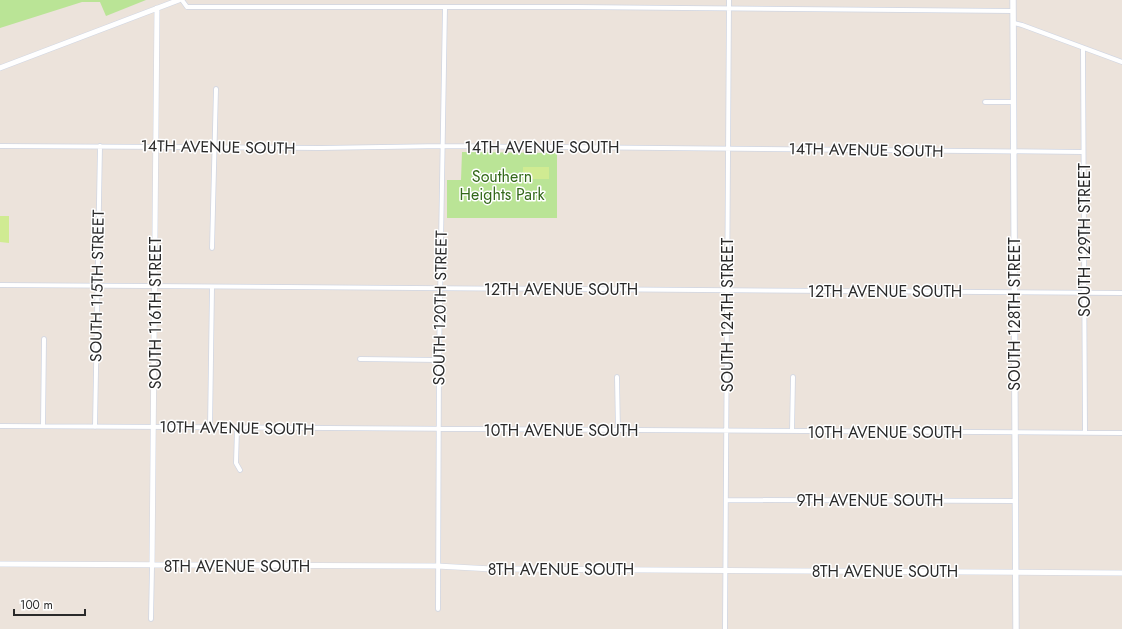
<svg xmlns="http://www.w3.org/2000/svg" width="1122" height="629" font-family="Jost,sans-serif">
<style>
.green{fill:#bae496}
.pitch{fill:#d0eb92}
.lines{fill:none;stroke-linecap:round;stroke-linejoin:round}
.minor-casing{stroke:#d0d6e3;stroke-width:5.5}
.tertiary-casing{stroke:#d0d6e3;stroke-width:6}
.secondary-casing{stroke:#d0d6e3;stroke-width:7}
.minor{stroke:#fff;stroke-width:4}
.tertiary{stroke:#fff;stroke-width:5}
.secondary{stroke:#fff;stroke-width:5.5}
.labels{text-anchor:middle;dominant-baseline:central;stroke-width:3;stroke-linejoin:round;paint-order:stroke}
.street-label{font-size:16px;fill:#2a2a2a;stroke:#fff}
.park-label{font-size:16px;fill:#336819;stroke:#fff}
</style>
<rect width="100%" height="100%" fill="#ece3db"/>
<path class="green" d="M0,0H146L106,16L100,2H82L0,28Z
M462,152L557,153V218H447V180H461Z"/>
<path class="pitch" d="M523,167H549V179H523Z
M0,216H9V243L0,242Z"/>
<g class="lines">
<g class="minor-casing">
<path id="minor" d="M182,0L187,7H576L1013,11
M1014,23L1022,25L1122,62
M1083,48L1085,432
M985,102H1013
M0,146L320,148L443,146L1083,152
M212,248L216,89
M0,285L1122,293
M360,359L439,360
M617,377L618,430
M0,426L1122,433
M43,426L44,339
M95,427L100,146
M210,428L212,287
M237,429L236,463L240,470
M792,431L793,377
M726,500L1015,501
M438,609L439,360L445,7
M151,619L152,566
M725,629L729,0"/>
</g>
<g class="tertiary-casing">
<path id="tertiary" d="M0,68L179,0
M0,564L437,566L492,569L1122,573
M152,566L157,8"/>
</g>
<g class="secondary-casing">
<path id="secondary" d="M1013,0L1016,629"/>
</g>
<use href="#minor" class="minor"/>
<use href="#tertiary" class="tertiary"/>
<use href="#secondary" class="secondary"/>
</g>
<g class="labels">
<g class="street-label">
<text transform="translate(218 147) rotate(1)">14TH AVENUE SOUTH</text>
<text x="542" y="147">14TH AVENUE SOUTH</text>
<text transform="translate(866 150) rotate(1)">14TH AVENUE SOUTH</text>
<text transform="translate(1084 240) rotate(-90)">SOUTH 129TH STREET</text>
<text transform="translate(97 286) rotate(-89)">SOUTH 115TH STREET</text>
<text x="561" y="289">12TH AVENUE SOUTH</text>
<text x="885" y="291">12TH AVENUE SOUTH</text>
<text transform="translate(440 308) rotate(-89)">SOUTH 120TH STREET</text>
<text transform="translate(155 313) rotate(-90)">SOUTH 116TH STREET</text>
<text transform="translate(1014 314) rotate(-90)">SOUTH 128TH STREET</text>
<text transform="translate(727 315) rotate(-90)">SOUTH 124TH STREET</text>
<text transform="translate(237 428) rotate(1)">10TH AVENUE SOUTH</text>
<text x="561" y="430">10TH AVENUE SOUTH</text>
<text x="885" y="432">10TH AVENUE SOUTH</text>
<text x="870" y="500">9TH AVENUE SOUTH</text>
<text x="237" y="566">8TH AVENUE SOUTH</text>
<text x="561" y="569">8TH AVENUE SOUTH</text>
<text x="885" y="571">8TH AVENUE SOUTH</text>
</g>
<g class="park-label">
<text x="502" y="176">Southern<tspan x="502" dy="18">Heights Park</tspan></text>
</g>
</g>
<path d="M14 609v6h71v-6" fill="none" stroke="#2a2a2a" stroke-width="2"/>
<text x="20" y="609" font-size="12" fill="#2a2a2a" stroke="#ffffff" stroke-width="3" paint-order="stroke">100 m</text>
</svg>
